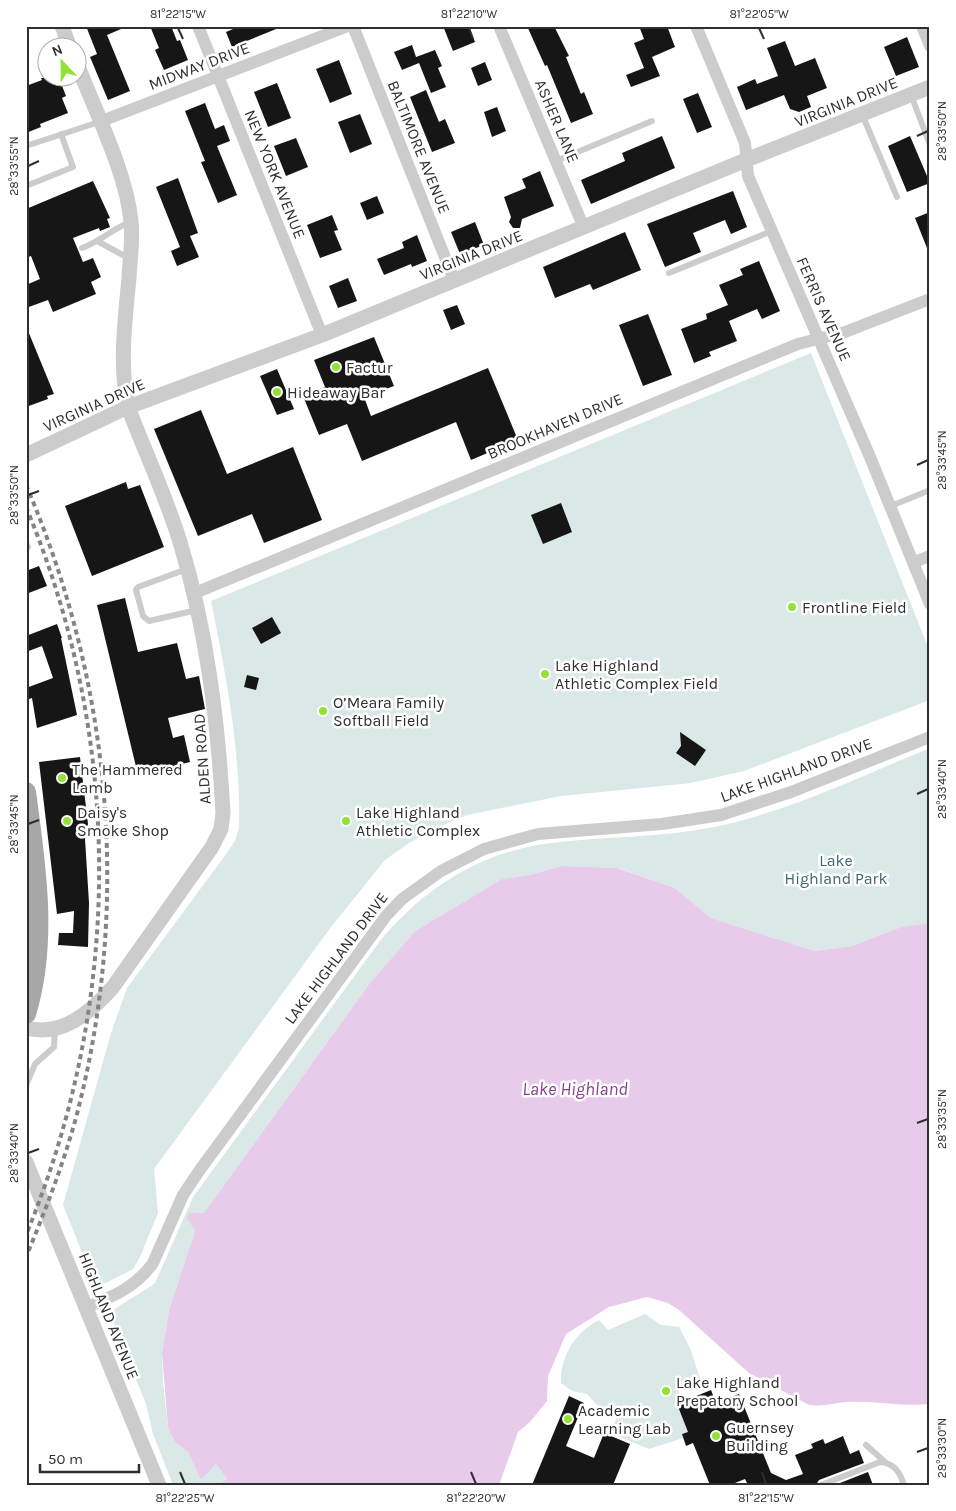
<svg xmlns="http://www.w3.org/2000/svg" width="956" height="1511" font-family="Karla,sans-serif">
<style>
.green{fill:#dae8e8}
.water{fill:#e8caeb}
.building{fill:#161616}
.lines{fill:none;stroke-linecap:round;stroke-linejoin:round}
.service{stroke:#ccc;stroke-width:6}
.minor{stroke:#ccc;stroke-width:12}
.tertiary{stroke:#ccc;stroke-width:15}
.primary{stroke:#a7a7a7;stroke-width:20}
.rail{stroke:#848484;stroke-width:4;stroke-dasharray:5 4;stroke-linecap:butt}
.ticks{fill:none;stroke:#2f2f2f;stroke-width:2}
.poi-dot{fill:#93e037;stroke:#fff;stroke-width:2}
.labels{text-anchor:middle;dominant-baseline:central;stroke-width:5;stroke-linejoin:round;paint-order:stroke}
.street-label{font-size:16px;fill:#2f2f2f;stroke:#fff}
.poi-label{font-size:16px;fill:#2f2f2f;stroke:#fff;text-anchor:start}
.park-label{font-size:16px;fill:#3d6669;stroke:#fff}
.water-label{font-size:18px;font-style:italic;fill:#883f8e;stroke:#fff}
.neatline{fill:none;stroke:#2f2f2f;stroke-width:2}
.ticks-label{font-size:12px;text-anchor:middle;fill:#2f2f2f}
</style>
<rect width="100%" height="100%" fill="#fff"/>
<path class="green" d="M811,353L930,652V700L744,771L691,783L561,796L467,815L434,829L409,843L385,860L331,927L154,1169L158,1213L140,1257L133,1269L106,1283L93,1280L63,1205L111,1033L127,988L224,857L235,841L239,828C241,751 226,675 211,601Z
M930,748V923L901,927L852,946L815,951L711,918L675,888L618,868L562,866L530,875L502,879L415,931L370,983L204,1213H190L195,1231L169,1310L162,1353L163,1382L168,1428L175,1442L188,1452L201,1480L216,1464L227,1479L218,1485H173L153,1434L146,1404L110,1315C117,1304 142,1294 155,1283L193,1197L380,941C425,887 482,851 552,843C606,836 661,838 714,827C788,812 859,777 930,748Z
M645,1314L661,1325L679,1327L690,1348L701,1381L690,1386L685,1383L678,1390L683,1402L677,1404L688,1432L682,1434L683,1438L649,1449L610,1433L619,1413L606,1415L587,1394L572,1391L561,1383C560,1357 575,1332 599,1320L608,1330Z"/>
<path class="water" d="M562,866L617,868L675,888L711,918L815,951L852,946L901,927L930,923V1404C902,1407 874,1400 846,1402C833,1403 821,1408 807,1404L749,1373L679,1310L668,1303L647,1297L609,1307L566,1334L548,1376L547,1401L530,1422L518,1432L499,1485H218L227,1479L216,1464L201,1480L188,1452L175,1442L168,1428L162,1353L169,1310L195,1231L187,1218L189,1213H204L370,983L415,931L502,879L530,875Z"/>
<path class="building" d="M86,26H128L107,35L130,91L108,100L90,57L97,54Z
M150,26H171L177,41L180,40L188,60L164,70L155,50L159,48Z
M240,26H281V27L232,47L226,32Z
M443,26H469L475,42L453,51Z
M527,26H554L569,56L566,57L581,94L584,92L593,114L571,123L547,65L545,66Z
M639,26H667L675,47L652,57L660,76L631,87L626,75L644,68L634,43L644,39Z
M907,37L919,67L896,76L884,47Z
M785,41L795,66L815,58L827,88L807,96L811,107L799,112L790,109L784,95L746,110L737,87L755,79L757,84L778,76L767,48Z
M412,45L416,57L435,50L442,66L438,68L446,87L431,93L419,63L402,70L394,52Z
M339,60L352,94L330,103L316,69Z
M485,62L492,80L478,86L471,68Z
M41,78H59L66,96L62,98L68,113L40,124L41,127L26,133V86L42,80Z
M277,83L291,118L268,127L254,92Z
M426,90L439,122L445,119L455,143L432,152L410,97Z
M698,93L712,127L697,133L683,99Z
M205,103L215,129L224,125L230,141L217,146L237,195L218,203L201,162L205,161L185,111Z
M497,107L506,131L492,137L484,112Z
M360,114L372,144L350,153L338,122Z
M662,136L675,168L591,204L581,180L625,161L622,153Z
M910,136L930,183L907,192L888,146Z
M296,138L308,167L286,176L274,146Z
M540,171L554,206L522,219L520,228H513L509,222L511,217L504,197L526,188L522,179Z
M178,178L198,233L190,236L199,257L177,266L171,251L180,247L156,187Z
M93,181L110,218L107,219L110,227L100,231L99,228L73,238L83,262L93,258L101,277L91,282L96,294L53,312L48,300L26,308V285L40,279L31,256L26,258V209Z
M733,191L747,227L731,234L725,220L693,233L701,252L665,267L647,224Z
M377,196L384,213L367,220L360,203Z
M930,212V253H929L915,218Z
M332,215L338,230L334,231L342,250L320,258L307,225Z
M475,222L484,245L460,254L451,232Z
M625,232L641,270L593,290L590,284L555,298L543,267Z
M417,235L427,261L412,267L411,264L384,275L377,259L404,248L402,242Z
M759,261L780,311L762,319L757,309L729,321L737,341L709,352L711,356L694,363L681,329L707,319L706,314L728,305L719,285L743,275L740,269Z
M348,278L357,301L338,308L329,286Z
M457,305L465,324L451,330L443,310Z
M648,314L672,375L643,386L619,325Z
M26,326L54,394L47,396L48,399L26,407Z
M374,337L394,386L364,397L371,416L488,368L518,440L471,460L456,422L362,461L347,424L319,435L303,396L325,387L314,360Z
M277,369L294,409L277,415L260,376Z
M201,410L227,474L293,447L322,520L264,543L252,514L198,536L154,429Z
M126,482L128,489L140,485L164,547L92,576L65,506Z
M561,503L572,532L543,544L531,515Z
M39,566L47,586L26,594V571Z
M125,598L138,652L177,643L186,679L199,676L205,709L168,718L173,738L184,735L190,762L138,775L97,605Z
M272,617L281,633L261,644L252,628Z
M57,624L62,638H61L77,715L37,728L32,698L26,700V688L53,678L42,646L26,652V636Z
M247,675L259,678L256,690L244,687Z
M680,732L706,750L695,766L676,753L681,746Z
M80,757L88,824L85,839L89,903L88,947L58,945L59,933H73L74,911L57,914L39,762Z
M711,1390L716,1403L739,1394L771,1473L786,1480L803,1474L795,1455L813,1448L811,1444L823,1439L825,1444L843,1436L850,1454L859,1450L864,1463L819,1480L816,1485H748L745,1479L730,1485H710L693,1443L686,1446L682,1434L688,1432L677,1404Z
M569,1396L584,1403L566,1446L594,1458L604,1433L630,1444L613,1485H532Z
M868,1472L873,1485H835Z"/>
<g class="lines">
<path class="service" d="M911,95L930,145
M862,114L897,197
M26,146L99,122
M556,161L652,121
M26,186L73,167L61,134
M99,242L130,259
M82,248C100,241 113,229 130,222
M669,273L772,231
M891,506L930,490
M26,543L28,547L26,548
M187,569L138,587L136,590L143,616L149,621L197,610
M26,1085L35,1064L54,1047L55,1029
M866,1445L885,1462
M821,1485L880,1462C894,1463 900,1472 904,1485"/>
<path class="minor" d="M198,26L322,335
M353,26L454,280
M499,26L584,228
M696,26L745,143L748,176L870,457L930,604
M922,26L930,46
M99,122L348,26
M914,562L930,556
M195,593L798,344L845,332L930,299
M87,1307C114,1296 136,1287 153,1263L183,1195L199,1171L386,916L402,899L441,871L484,849L538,834L662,824L721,815L791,792L930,737"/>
<path class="tertiary" d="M62,26L70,48
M26,455L128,407L322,335L746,160L930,87
M26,1028C62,1037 90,1013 113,987L212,847L221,829L223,813C218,721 207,631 180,542C166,496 145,452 128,407C119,364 125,321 129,278C130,259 133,240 131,221C126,172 96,113 78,66
M26,1162L159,1485"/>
<path class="primary" d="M26,792C36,866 48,942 26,1014"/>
<path class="rail" d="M26,485C111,683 131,901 78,1110C65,1160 46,1209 26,1257
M26,507C124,741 123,1001 26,1235"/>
</g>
<path class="ticks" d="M178,28L183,39M469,28L473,39M759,28L764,39M917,136L928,131M28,166L39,161M917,465L928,460M28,495L39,491M917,794L928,789M28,824L39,820M917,1123L928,1119M28,1153L39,1149M917,1452L928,1448M180,1472L185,1484M471,1472L476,1484M762,1472L766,1484"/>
<g class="poi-dot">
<circle cx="336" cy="367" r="5"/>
<circle cx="277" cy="392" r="5"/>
<circle cx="792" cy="607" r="5"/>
<circle cx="545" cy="674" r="5"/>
<circle cx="323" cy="711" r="5"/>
<circle cx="62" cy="778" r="5"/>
<circle cx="67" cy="821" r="5"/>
<circle cx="346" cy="821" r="5"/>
<circle cx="666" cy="1391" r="5"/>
<circle cx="568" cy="1419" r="5"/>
<circle cx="716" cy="1436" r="5"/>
</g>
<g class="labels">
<g class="street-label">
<text transform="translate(199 66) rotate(-21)">MIDWAY DRIVE</text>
<text transform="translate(846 102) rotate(-22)">VIRGINIA DRIVE</text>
<text transform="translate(557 121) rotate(67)">ASHER LANE</text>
<text transform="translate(419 147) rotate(68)">BALTIMORE AVENUE</text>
<text transform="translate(275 174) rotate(68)">NEW YORK AVENUE</text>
<text transform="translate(471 255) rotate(-22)">VIRGINIA DRIVE</text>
<text transform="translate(824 309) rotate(66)">FERRIS AVENUE</text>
<text transform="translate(94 405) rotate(-24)">VIRGINIA DRIVE</text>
<text transform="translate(555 426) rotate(-23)">BROOKHAVEN DRIVE</text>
<text transform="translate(202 759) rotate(-94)">ALDEN ROAD</text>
<text transform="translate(796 770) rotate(-20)">LAKE HIGHLAND DRIVE</text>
<text transform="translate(336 958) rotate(-53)">LAKE HIGHLAND DRIVE</text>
<text transform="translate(109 1316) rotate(68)">HIGHLAND AVENUE</text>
</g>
<g class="poi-label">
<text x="346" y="367">Factur</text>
<text x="287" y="392">Hideaway Bar</text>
<text x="802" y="607">Frontline Field</text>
<text x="555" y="665">Lake Highland<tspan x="555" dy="18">Athletic Complex Field</tspan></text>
<text x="333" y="702">O’Meara Family<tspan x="333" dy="18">Softball Field</tspan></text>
<text x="72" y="769">The Hammered<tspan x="72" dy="18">Lamb</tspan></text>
<text x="77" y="812">Daisy's<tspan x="77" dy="18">Smoke Shop</tspan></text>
<text x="356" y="812">Lake Highland<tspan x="356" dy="18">Athletic Complex</tspan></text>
<text x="676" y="1382">Lake Highland<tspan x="676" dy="18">Prepatory School</tspan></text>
<text x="578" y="1410">Academic<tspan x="578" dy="18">Learning Lab</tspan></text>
<text x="726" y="1427">Guernsey<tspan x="726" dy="18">Building</tspan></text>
</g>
<g class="park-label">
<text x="836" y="860">Lake<tspan x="836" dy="18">Highland Park</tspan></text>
</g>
<g class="water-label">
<text x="575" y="1089">Lake Highland</text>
</g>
</g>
<rect width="956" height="1511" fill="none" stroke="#ffffff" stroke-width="55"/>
<g transform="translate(62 62) rotate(338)"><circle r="24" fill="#ffffff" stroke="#acacac"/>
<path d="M0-4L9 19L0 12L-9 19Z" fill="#93e037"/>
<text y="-8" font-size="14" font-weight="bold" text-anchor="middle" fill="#2f2f2f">N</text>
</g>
<path d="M40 1464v8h99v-8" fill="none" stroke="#2f2f2f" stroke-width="2.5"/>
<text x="48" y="1464" font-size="15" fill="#2f2f2f" stroke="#ffffff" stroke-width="4" paint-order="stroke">50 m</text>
<rect x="28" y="28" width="900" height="1456" class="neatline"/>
<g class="ticks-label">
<text x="178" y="18">81°22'15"W</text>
<text x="469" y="18">81°22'10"W</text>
<text x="759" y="18">81°22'05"W</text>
<text transform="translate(942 131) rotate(-90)" y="4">28°33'50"N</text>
<text transform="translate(14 166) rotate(-90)" y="4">28°33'55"N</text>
<text transform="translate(942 460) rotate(-90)" y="4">28°33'45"N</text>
<text transform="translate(14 495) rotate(-90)" y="4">28°33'50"N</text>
<text transform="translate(942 789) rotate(-90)" y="4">28°33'40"N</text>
<text transform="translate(14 824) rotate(-90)" y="4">28°33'45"N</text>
<text transform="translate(942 1119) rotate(-90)" y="4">28°33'35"N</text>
<text transform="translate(14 1153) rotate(-90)" y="4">28°33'40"N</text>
<text transform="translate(942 1448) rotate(-90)" y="4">28°33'30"N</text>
<text x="185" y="1502">81°22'25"W</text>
<text x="476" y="1502">81°22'20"W</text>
<text x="766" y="1502">81°22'15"W</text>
</g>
</svg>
